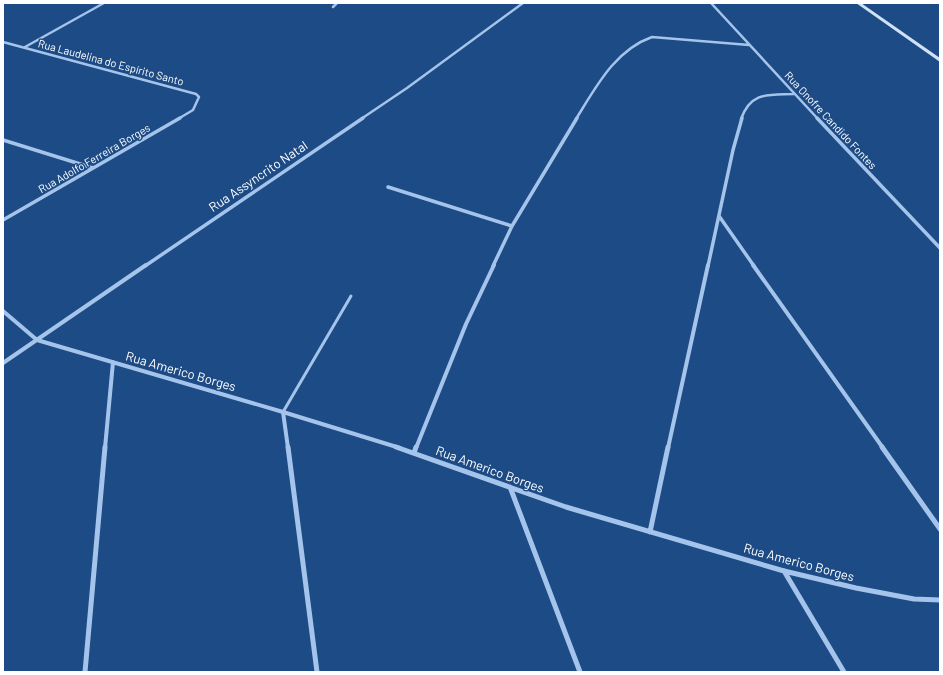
<svg xmlns="http://www.w3.org/2000/svg" width="943" height="675" font-family="Barlow,sans-serif">
<style>
.lines{fill:none;stroke-linecap:round;stroke-linejoin:round}
.lane{stroke:#a5c4eb;stroke-width:3}
.street-far3{stroke:#a5c4eb;stroke-width:2.5}
.street-far2{stroke:#a5c4eb;stroke-width:3.5}
.street-far1{stroke:#a5c4eb;stroke-width:4}
.street{stroke:#a5c4eb;stroke-width:5}
.secondary{fill:#d0e2f8;fill-rule:evenodd}
.labels{text-anchor:middle;dominant-baseline:central;stroke-width:3;stroke-linejoin:round;paint-order:stroke}
.far-street-label{font-size:11px;fill:#fff;stroke:#1d4b85}
.street-label{font-size:13px;fill:#fff;stroke:#1d4b85}
</style>
<rect width="100%" height="100%" fill="#1d4b85"/>
<g class="lines">
<path class="lane" d="M283,412L351,296"/>
<path class="street-far3" d="M711,3L818,119
M333,7L337,3
M3,42L196,94L199,97L193,110L178,119
M25,47L104,3
M361,119L407,88L523,3
M576,119C596,87 615,50 652,37L749,45
M741,119C751,91 769,95 794,94"/>
<path class="street-far2" d="M817,118L940,248
M3,140L93,168
M388,187L512,226
M719,216L754,266
M3,220L180,118
M145,266L363,118
M493,266L512,226L577,118
M708,266L733,150L742,118"/>
<path class="street-far1" d="M753,265L883,448
M3,311L37,340L283,412L400,448
M3,363L146,265
M283,412L288,448
M105,448L113,362
M416,448L466,324L494,265
M668,448L708,265"/>
<path class="street" d="M288,447L317,672
M396,447L566,507L784,571L856,588L914,599L940,600
M882,447L940,529
M414,453L416,447
M510,487L580,672
M650,532L668,447
M784,571L844,672
M85,672L105,447"/>
<path class="secondary" d="M856,3H861L940,58V62Z"/>
</g>
<g class="labels">
<g class="far-street-label">
<text transform="translate(111 62) rotate(15)">Rua Laudelina do Espírito Santo</text>
<text transform="translate(831 120) rotate(47)">Rua Onofre Candido Fontes</text>
<text transform="translate(94 158) rotate(-30)">Rua Adolfo Ferreira Borges</text>
</g>
<g class="street-label">
<text transform="translate(258 176) rotate(-34)">Rua Assyncrito Natal</text>
<text transform="translate(181 371) rotate(16)">Rua Americo Borges</text>
<text transform="translate(490 469) rotate(20)">Rua Americo Borges</text>
<text transform="translate(799 562) rotate(15)">Rua Americo Borges</text>
</g>
</g>
<rect width="943" height="675" fill="none" stroke="#ffffff" stroke-width="8"/>
</svg>
